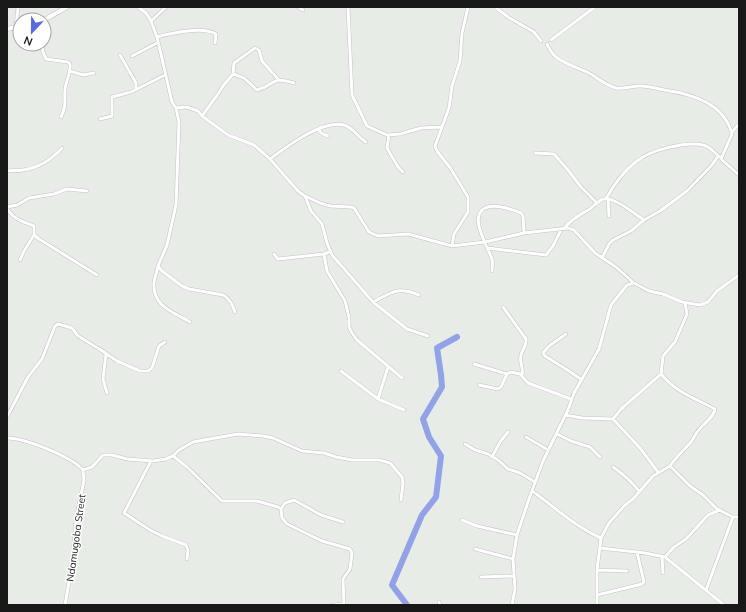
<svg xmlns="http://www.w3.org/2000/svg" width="746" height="612" font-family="Mulish,sans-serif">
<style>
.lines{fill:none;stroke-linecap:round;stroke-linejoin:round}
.river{stroke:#92a2e7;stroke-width:6}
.minor-casing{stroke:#bfc3bf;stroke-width:4}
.tertiary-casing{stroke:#bfc3bf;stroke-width:5}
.minor{stroke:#fff;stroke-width:3}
.tertiary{stroke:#fff;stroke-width:4}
.labels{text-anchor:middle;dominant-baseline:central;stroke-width:3;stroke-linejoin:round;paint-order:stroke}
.street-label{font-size:10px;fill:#171817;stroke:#fff}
</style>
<rect width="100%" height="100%" fill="#e8ece7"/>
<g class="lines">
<path class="river" d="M407,605L392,585L422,515L436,497L441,456L429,437L423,419L442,387L441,375L437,348L457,337"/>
<g class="minor-casing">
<path id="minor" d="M138,7L146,13L151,21L157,37L172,102L176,108L179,122L176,205L167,245L158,266L162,271L182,286L189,289L223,295C230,299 232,304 235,312
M298,7L303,10
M348,7L352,95L367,126L387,135L400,134L421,128L442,127
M495,7L508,17L534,32L541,41
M151,21L166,7
M16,27L18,7
M157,37C172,33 202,26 216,34L215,43
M551,40L595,7
M42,44L43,52L46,59L68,62L70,64C71,73 66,81 65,89C64,101 67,105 61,117
M547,44C549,48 552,54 556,57C565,64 578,68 589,73C598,78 605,85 616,88C624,89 631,86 640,86C648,86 656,88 664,90C692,94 724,103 732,134L721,159L739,175
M120,55L136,83V89
M132,56L157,43
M70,71L83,75L94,73
M233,74L234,63L255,48L259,50L262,61L278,79
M176,108L187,107L198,111L202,116L228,135L254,145L270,159L298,191L305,196L320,203L330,206L351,207L354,208L369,232L378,236L408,234L452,246L485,242L524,233L568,228L574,230L595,253L616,267L634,283
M202,116L218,94L223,86L233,74L244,78L257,90C276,86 269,75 294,83
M100,119L112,116V97L131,92L165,75
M318,129L321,133L328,136
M732,132L739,124
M389,135L387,148L398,167L403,172
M535,153L554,154L568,170L581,187L597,203
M270,159C286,147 323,119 344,125C354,128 357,137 366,142
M7,171C12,170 18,171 23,170C38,168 52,159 62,148
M305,196L311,211L322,224L327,243L332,255L373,302L407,329L428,336
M606,199C613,185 625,170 637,161C650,150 687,141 703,145C710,146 714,153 720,157
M608,199L609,216
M7,207L17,205L29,198L54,194L67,189L87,191
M7,209C15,220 21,221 34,226V235L39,239L97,275
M565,227C573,218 580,215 590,209C594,206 598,201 603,199C614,196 634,214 644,220
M452,246L454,234L468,212V197L451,169L437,151L435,146L449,108L452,86L460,61L462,33L468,7
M488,248L546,255L553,246L562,228
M274,254L278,259L324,254L330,252
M324,254L327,271L345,301L349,317V327L352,333L357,340L402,378
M602,258L609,244L613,240L631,231L644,220L660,211L687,191L712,165L718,156
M20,260L24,251L34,235
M158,266C157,271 155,277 154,282C152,306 173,312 190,322
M492,271C492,267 493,263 492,259C488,247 468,216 485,208C495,203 511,209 521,213L523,216L524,233
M373,302C392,292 398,286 419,295
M503,307L526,339C527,346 522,349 521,355C519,362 524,368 522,375
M566,334L549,346L543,353L545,356L569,371L582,380
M106,354L103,379L107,393
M474,364L507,374
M388,367L378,399L404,410
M341,371L378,399
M661,374C674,391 696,399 715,409C714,418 703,423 698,431C695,434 694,438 691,442C684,450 676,457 670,466
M479,385L498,389L501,387L507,374L511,372L520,374L528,383L571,399
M565,415L582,418L613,419L621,409L661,374L663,356L675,342L687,314L685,303
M7,417L28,377L42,359L55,326L58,324L72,328L78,336L101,350L117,361L140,371H148L152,368L159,346L165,342
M613,419L640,448L658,472
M557,434L571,441L590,447L600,457
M526,437L548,450
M7,438C25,438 72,457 83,470
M465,444L475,450L488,454L498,460L508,469L520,473L535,482
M173,456L187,467L222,501H257L278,507L281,509L282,518L287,524L322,541L350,549L352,553L350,569L343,579L344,603L343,604L333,605
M492,457L500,442L508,432
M151,461L124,513L150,530L162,536L186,545L188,550L187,559
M613,467C623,474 632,482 639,491
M83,470L92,467L103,455H112L127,459L153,461L166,459L173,456L179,450L193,442L238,434L263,436L273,438L302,451L324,453L336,457L352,460H379L390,463L402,477L403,483L401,500
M532,491C555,507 575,527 601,538L597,570V605
M281,509L285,503L294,500L321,515L343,522
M462,520L477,526L517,535
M601,538L609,523L625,505L634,498L653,476L670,466L690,486L703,495L717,509L733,517H739
M600,548L645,553L665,557L674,547L686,539L708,515L720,510
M475,549L513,559
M662,557L663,573
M665,557L724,605
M597,570L627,571
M481,577L514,576
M706,590L733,517
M597,595L642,584L644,582L637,552
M439,602L440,605
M65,605L72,564L76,520L84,480L83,470
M512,605L515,589L513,559L517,535L529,499L543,461L568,410L574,393L599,349L611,305L627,285L634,283L649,291L663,294L682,302L700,305L708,302L717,291L739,275"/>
</g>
<g class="tertiary-casing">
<path id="tertiary" d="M44,20L67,7
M7,29L20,26"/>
</g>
<use href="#minor" class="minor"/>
<use href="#tertiary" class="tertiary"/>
</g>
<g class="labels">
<g class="street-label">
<text transform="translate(76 538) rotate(-82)">Ndamugoba Street</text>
</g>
</g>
<rect width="746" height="612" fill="none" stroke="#171817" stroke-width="16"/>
<g transform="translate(32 32) rotate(202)"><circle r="19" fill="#ffffff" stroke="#a2a3a2"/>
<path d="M0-3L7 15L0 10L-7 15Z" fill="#5969e0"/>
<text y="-6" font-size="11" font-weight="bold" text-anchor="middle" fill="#171817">N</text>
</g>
</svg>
